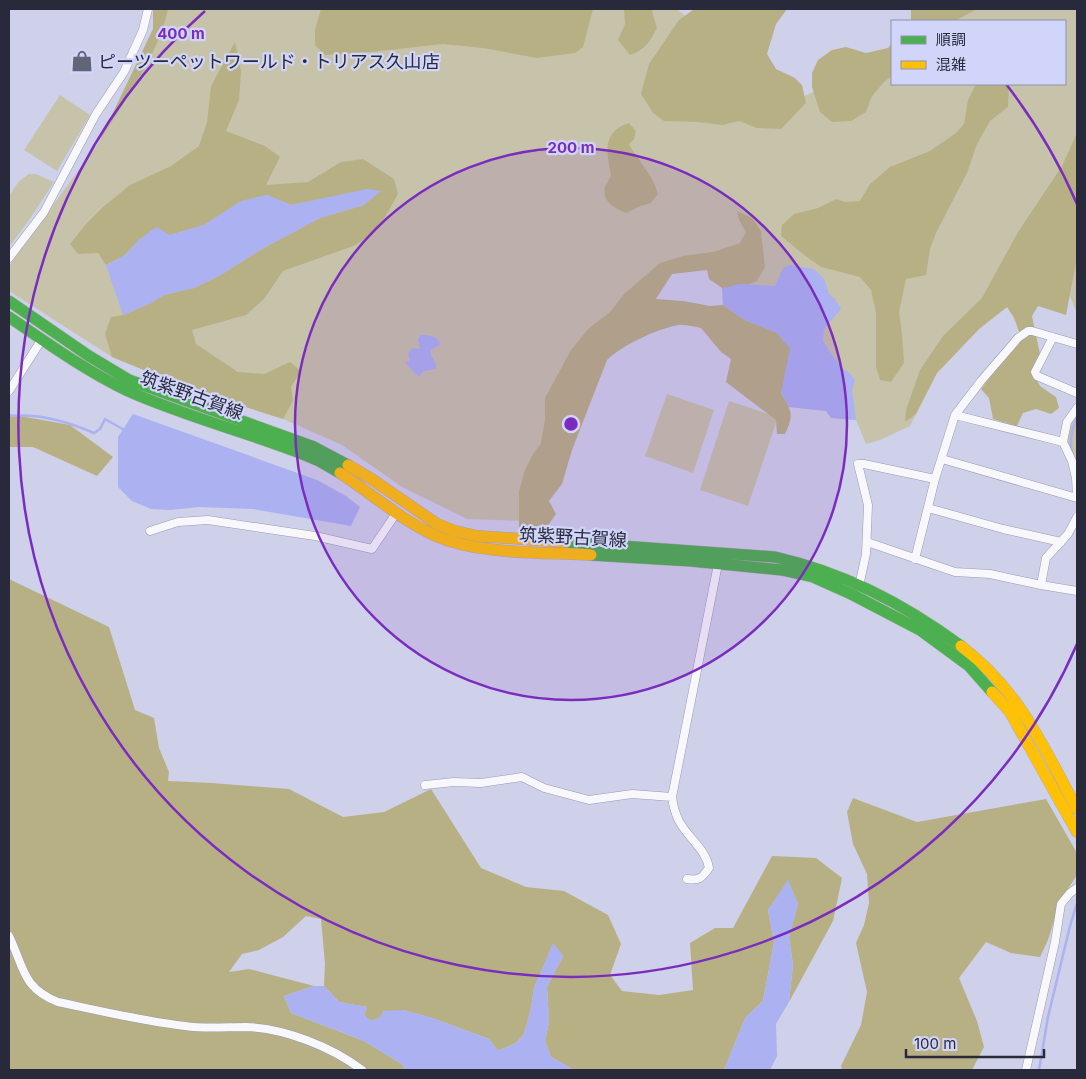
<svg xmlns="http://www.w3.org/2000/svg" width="1086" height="1079" font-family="Inter,'Noto Sans JP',sans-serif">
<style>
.green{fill:#c7c3aa}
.forest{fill:#b8b085}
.water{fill:#abb1f1}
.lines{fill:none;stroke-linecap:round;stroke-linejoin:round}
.stream{stroke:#abb1f1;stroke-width:2.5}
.street-casing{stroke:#989aac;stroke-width:9}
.fast-casing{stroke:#b4acb5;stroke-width:12}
.slow-casing{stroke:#b4acb5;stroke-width:12}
.street{stroke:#f8f8fc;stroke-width:8}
.fast{stroke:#4caf50;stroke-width:11}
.slow{stroke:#ffc107;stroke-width:11}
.ring{fill:none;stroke:#7b2cbf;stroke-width:2.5}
.labels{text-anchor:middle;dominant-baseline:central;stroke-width:4.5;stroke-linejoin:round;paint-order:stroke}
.poi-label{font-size:18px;fill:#282a3b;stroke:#d1d5fa;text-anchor:start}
.street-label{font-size:18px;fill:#282a3b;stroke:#d1d5fa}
.centre{fill:#7b2cbf;stroke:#d1d5fa;stroke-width:2.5}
.ring-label{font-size:15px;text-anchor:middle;font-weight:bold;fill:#7b2cbf;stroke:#d1d5fa;stroke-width:4.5;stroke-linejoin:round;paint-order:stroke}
</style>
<rect width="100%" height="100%" fill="#ced1e9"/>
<path class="green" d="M154,9H677L690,20L801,98L892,51V84H1065V21H924L923,9H1077V199L1007,307L979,329L937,373L910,426L880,440L866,444L856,420L831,418L826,411L789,407L745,320L723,305L722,261L680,267L628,313L526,521L467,519L402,487L342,445L283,419L193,390L112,357L9,291V266L99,142L153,29Z
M60,95L90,115L57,171L24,150Z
M29,174H36L54,182L29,220L9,247V196L19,181Z
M1077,253V314L1070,296Z
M667,394L714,410L693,473L645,456Z
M729,401L778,417L748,506L700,490Z
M1077,415V469L1066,444L1072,422Z"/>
<path class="forest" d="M153,9H168C159,54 123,103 99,142L153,29Z
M321,9H593L583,47L575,53L537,58L483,48L443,44L371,52L325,55L315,45V30Z
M624,9H654L652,11L657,28C649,43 646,49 630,55L618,40L625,24Z
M694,9H787L776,24L767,54L776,69L795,78L802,85L806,103L781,129L757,128L739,121L723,125L698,122L664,121L653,113L641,94L649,64L679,20Z
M911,9H977L955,21H911Z
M235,42L241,71L239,100L226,131L265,146L280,157L266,185L308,182L341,162L363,159L394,179L398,194L379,228L356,245L283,271L264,299L246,315L192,330L196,344L238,372L264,374L290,362L301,371L291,387L293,401L283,419L193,390L112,357L105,334L111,317L123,315L151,303L164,295L194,288L219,276L262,249L320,218L364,205L305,202L291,205L267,195L242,201L204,225L170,235L140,239L125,255L106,265L98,253L78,254L70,244L86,224L103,207L130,185L171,166L199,146L207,122L211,86Z
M892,43V76L885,81L872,96L866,112L851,121L832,122L820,112L812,87V73L818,60L832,50L846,47L866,53L888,48Z
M976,84H1009L1008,107L990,121L977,144L967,173L936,233L930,249L926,275L906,279L899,312L902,333L904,363L891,382L880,380L876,367V313L871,290L860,277L821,267L803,254L781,236L782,225L794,214L818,208L836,199L846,202L860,201L870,184L890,167L930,151L956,133L964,124L968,100Z
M629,123L636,131L634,139L629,144C638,161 653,175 658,194L651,203L638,207L627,213C616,210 601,201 605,187C606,184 609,180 611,176C607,153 601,132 629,123Z
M1077,133V258L1066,315L1038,306L1032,316L1040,354L1033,373L1040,386L1056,397L1059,408L1051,414L1036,409L1023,413L1017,426L993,419L989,398L981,389L1021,337L1014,318L1007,307L979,329L937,373L916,414L905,422L906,410L920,370L943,336L982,298L1018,232L1062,166Z
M737,211L752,218L761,231L765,267L757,281L747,285L722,288L709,279L707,270L672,274L656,299L683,301L710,306L723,305L745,320L777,333L791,349L781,393C792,411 794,415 785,434H777L776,420L726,382L731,359L721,352L701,328C694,327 685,324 678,325C655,330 624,344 607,360L572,450L562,484L549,501L556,514L547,527L530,529L519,527V491L525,470L533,454L541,443L545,420V398L571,350L588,329L610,312L624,294L660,263L683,256L713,252L740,243L746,232L739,220Z
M9,414L70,425L113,457L97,476L33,447H9V451Z
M9,579L109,627L135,710L154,718L159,748L169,772L168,781L212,783L289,789L343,817L384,812L431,789L481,868L526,887L564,891L608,915L621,944L610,975L622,991L659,995L693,990L690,943L715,928H733L772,856L816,858L842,878L833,921L789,1002L793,965L789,937L798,904L788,881L768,910L774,942L763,1001L745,1018L724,1070H574L551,1057L545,1041L549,1022L547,987L563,956L553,944L534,988L531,1008L524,1034L516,1043L498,1051L489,1039L432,1018L403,1010L371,1021L364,1015L367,1007L339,1002L324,986L325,964L321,919L306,916L283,937L259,950L242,954L229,972L249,969L314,986L284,996L291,1013L364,1041L403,1065L405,1070H9Z
M853,798L917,822L1046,799L1077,853V875L1060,901L1048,940L1040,957L1011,953L986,942L959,978L977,1021L984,1047L972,1070H842L841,1066L861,1025L867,992L856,943L864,925L869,903L867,874L853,844L847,812Z"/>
<path class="water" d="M367,189L381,191L364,205L320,218L262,249L219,276L194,288L164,295L151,303L123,315L106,265L125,255L140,239L156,227L170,235L204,225L241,201L267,195L291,205Z
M790,265L814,269L824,279L829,294L835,299L841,309L824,329L823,341L841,368L850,373L855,381L852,389L856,420L831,418L826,411L789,407L781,393L790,349L777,333L745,320L723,305L722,288L740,284L775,286L783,268Z
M421,335C430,335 436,335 441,344L431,350V355L436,364V369L424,371L419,377L405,363L410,360L408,354L412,348L420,349L418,339Z
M133,414L317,480L346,496L360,507L351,526L253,509L199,507L170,510L151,509L132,501L118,487V437Z
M788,880L798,904L789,937L793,965L789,1002L776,1024L777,1056L770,1070H724L745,1018L763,1001L774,942L768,910Z
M553,943L563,956L547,987L549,1022L545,1041L551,1057L574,1070H405L403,1065L364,1041L291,1013L284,996L314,986H324L339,1002L367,1007L364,1015L371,1021L380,1017L383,1011L403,1010L432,1018L489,1039L498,1051L516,1043L524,1034L531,1008L534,988Z"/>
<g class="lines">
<path class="stream" d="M9,416C38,413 67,421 94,433L100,429L105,419L126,431
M1072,453C1069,442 1072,428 1077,418
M1039,1070L1048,1017L1070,926L1077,903"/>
<g class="street-casing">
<path id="street" d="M9,258L44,212L96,114L124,72L143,30L148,9
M1053,337L1035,372L1037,376L1077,393
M9,391L42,339
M1077,408L1067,422L1063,442L1072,461L1076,478L1077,495
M955,415L1063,442
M942,459L1077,498
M928,508L1003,529L1061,542
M150,531L178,522L208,520L315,536L372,549L397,512
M867,542L955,572L990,574L1041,585L1077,591
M915,559L935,479L955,415L981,381L1018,338L1028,331H1032L1077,344
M1041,585L1046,558L1068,534L1077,517
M859,586L866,554L868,505L858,464H864L935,479
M425,785L454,782L481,783L522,777L544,788L589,800L632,794L672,797
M687,879C699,881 702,878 709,868C706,849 688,838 679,821C675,813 673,805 672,797L718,564
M9,936C24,967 22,988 58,1002C100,1011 142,1021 185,1026C205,1029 225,1027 246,1027C284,1028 332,1047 362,1070
M1026,1070L1055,942L1061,904L1070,893L1077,888"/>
</g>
<g class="fast-casing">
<path id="fast" d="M9,301L89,356L129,380L314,447L348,465
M9,317C47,343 86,371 128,391C184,416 243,431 300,453L319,461L340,473
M566,542L775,557C842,572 906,605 961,646
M591,555L691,561L782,570L813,577L851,594L920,630L969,666L992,692"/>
</g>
<g class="slow-casing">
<path id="slow" d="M348,465L373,480L437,524L455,531L477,536L566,542
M340,473C372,494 401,520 436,536C480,555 543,552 591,555
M961,646C1020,691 1043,746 1077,809
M992,692L1010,712L1077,832"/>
</g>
<use href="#street" class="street"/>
<use href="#fast" class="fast"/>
<use href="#slow" class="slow"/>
</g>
<circle cx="571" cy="424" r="276" fill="#7b2cbf" fill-opacity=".12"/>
<g class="ring">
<circle cx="571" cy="424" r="276"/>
<path d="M1077 644A552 552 0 1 1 205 11M1006 84A552 552 0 0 1 1077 204"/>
</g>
<defs>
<g id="shop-bare" transform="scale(1.725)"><path d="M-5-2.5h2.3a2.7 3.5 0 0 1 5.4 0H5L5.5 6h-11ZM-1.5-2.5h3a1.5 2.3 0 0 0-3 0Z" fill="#626478" stroke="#d1d5fa" stroke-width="2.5" paint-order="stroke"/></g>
</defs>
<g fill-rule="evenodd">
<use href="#shop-bare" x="82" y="61"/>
</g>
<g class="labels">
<g class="poi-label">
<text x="98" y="61">ピーツーペットワールド・トリアス久山店</text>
</g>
<g class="street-label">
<text transform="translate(192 395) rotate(20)">筑紫野古賀線</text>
<text transform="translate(573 537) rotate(3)">筑紫野古賀線</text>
</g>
</g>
<circle cx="571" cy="424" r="8" class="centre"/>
<g class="ring-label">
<text x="181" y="39">400 m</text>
<text x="571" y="153">200 m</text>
</g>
<rect width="1086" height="1079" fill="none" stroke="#282a3b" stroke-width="20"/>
<rect x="891" y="20" width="175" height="65" fill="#d1d5fa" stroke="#8d91ae"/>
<rect x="901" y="36" width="25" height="8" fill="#4caf50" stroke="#8d91ae"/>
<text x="936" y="45" font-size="15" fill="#282a3b">順調</text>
<rect x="901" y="61" width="25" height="8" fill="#ffc107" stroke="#8d91ae"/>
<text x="936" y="70" font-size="15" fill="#282a3b">混雑</text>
<path d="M906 1049v8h138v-8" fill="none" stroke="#282a3b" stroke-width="2.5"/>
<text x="914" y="1049" font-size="15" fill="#282a3b" stroke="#d1d5fa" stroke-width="4" paint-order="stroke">100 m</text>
</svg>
